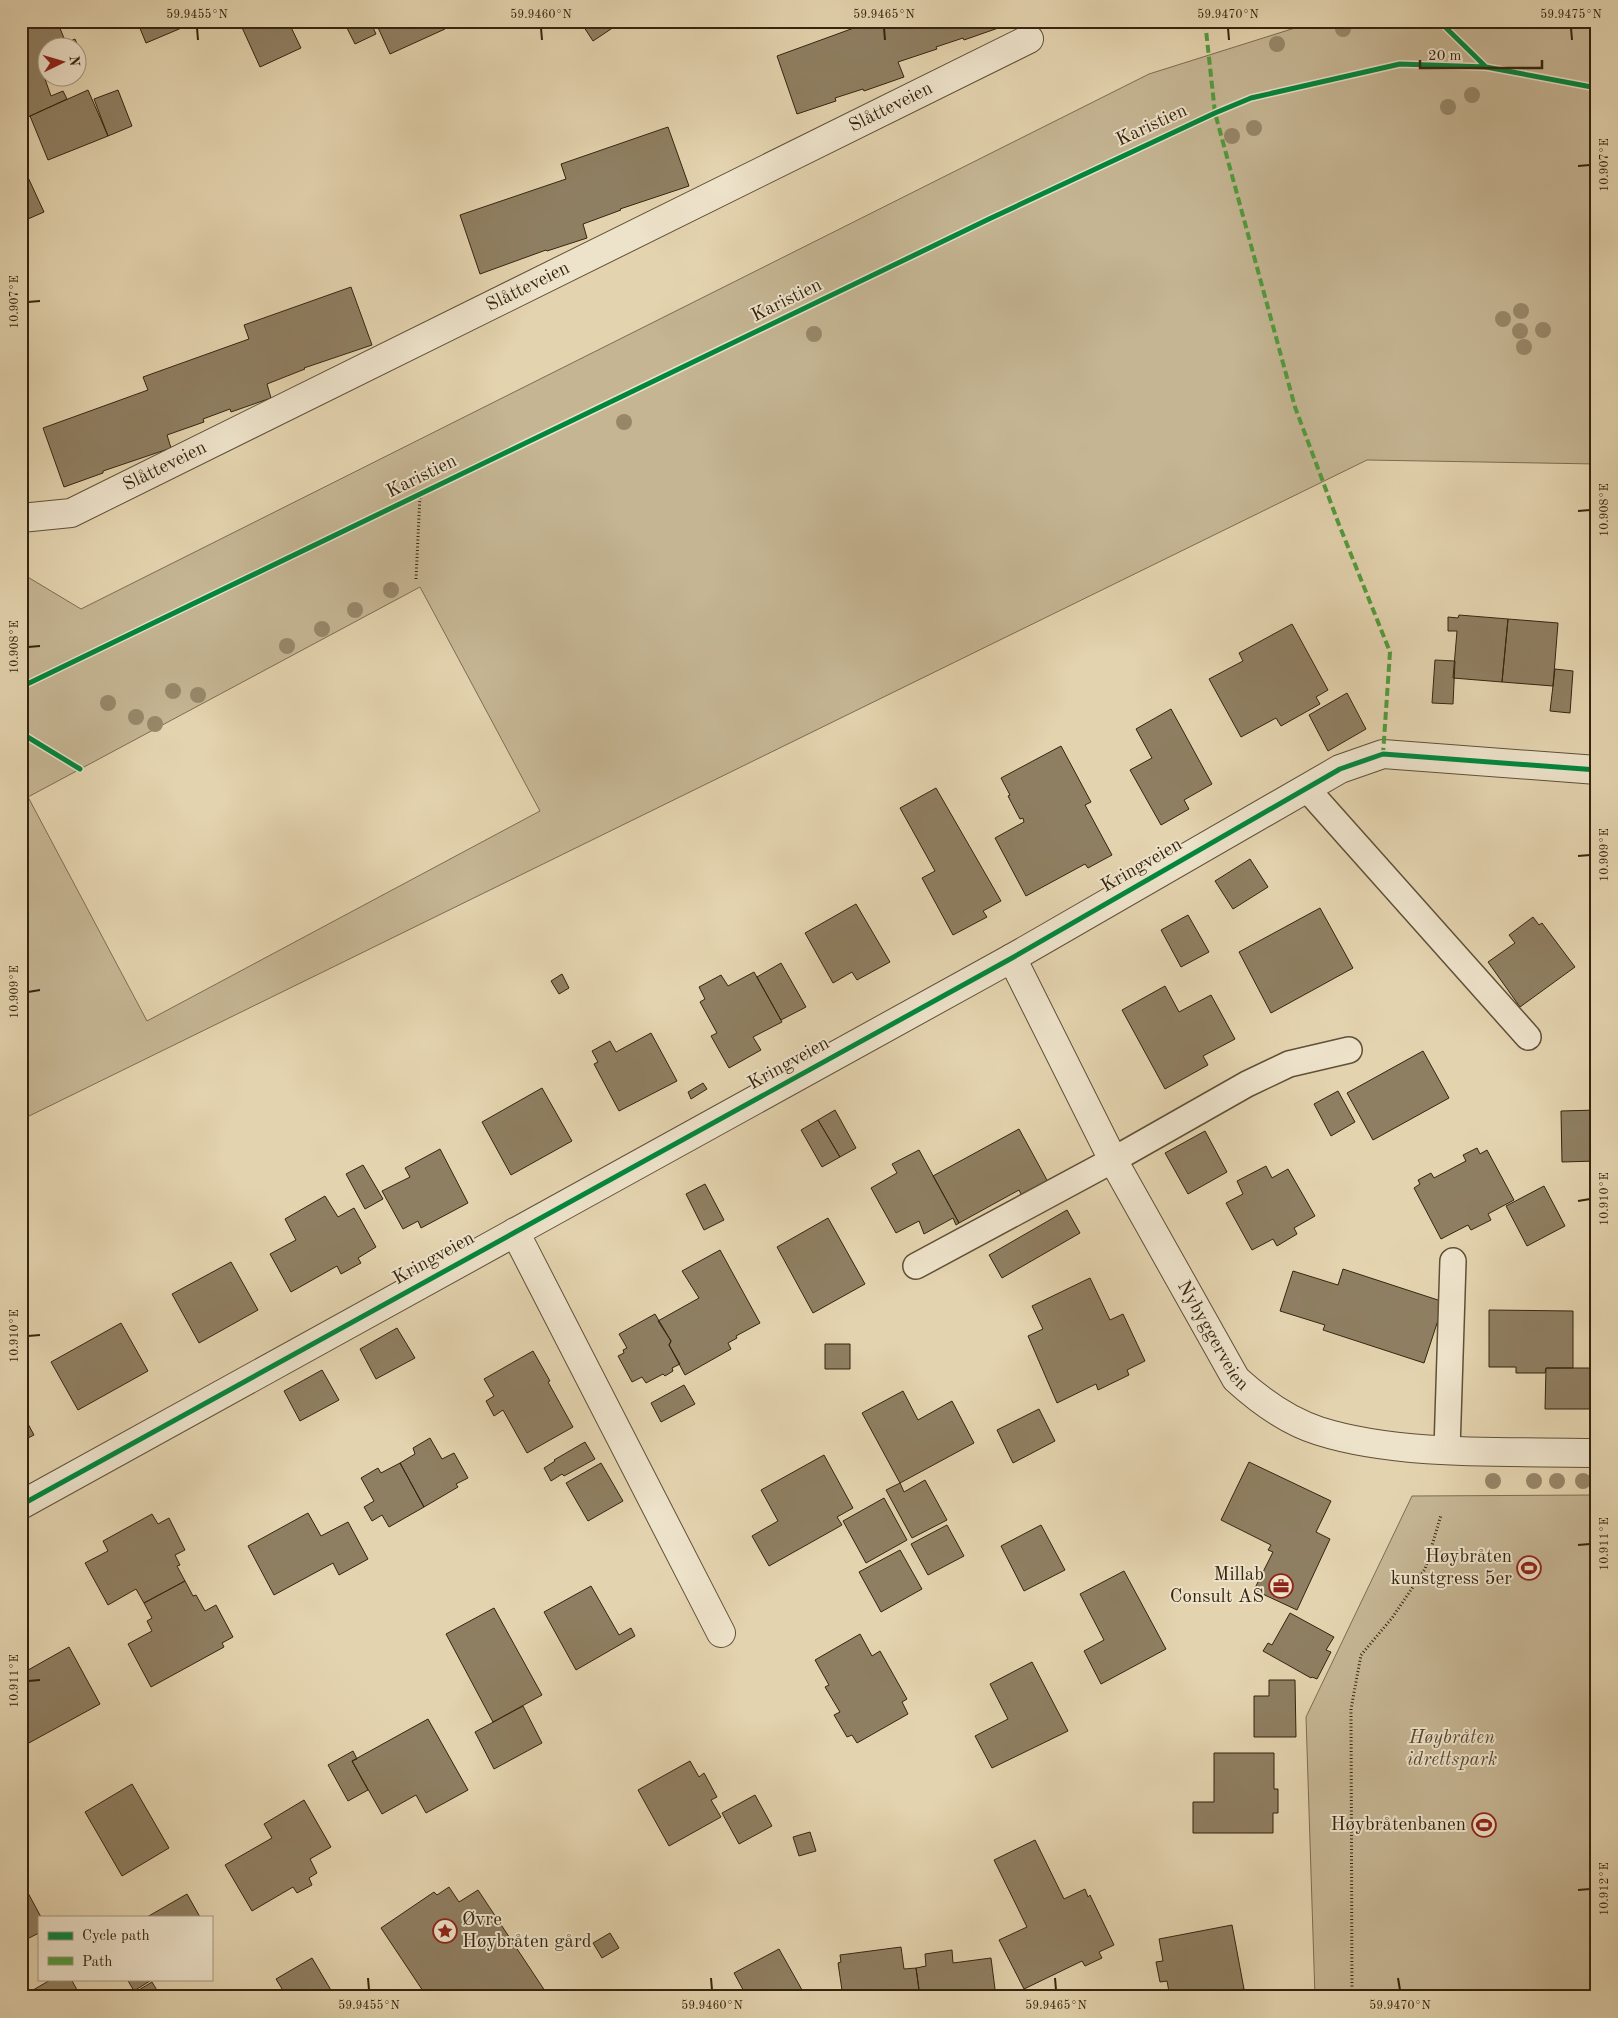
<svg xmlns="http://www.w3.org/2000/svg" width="1618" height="2018" font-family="'Old Standard TT',serif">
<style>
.green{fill:#c5b593;stroke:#7d6d51;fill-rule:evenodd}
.building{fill:#8f7f62;stroke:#35250f}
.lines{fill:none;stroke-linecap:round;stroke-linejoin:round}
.lane-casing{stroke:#605037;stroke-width:28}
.street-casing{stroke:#605037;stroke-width:30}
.path{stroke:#35250f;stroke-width:3;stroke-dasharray:1 2.5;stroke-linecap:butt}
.lane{stroke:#ede2ca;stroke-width:25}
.street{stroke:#ede2ca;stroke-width:28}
.quiet{stroke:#519b3c;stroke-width:4;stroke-dasharray:8 4;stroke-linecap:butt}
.cycleway-casing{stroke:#ede2ca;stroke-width:8}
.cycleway{stroke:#00873e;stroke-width:5}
.tree{fill:#978769}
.ticks{fill:none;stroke:#35250f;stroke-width:2}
.labels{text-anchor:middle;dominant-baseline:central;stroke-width:4;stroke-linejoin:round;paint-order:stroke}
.street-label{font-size:19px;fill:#35250f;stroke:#ede2ca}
.poi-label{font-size:19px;fill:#35250f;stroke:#ede2ca;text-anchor:end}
.park-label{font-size:19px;font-style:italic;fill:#594930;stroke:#ede2ca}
.neatline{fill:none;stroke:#35250f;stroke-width:2}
.ticks-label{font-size:12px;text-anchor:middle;fill:#35250f}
</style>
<rect width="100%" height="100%" fill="#e3d3ae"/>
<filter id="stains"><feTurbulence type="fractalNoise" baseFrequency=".004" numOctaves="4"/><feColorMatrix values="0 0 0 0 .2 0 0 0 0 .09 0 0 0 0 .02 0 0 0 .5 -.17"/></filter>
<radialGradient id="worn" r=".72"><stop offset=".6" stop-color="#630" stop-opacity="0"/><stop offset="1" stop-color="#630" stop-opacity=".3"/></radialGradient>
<path class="green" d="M1317,21H1597V464L1367,460L21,1120V573L81,609L1149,74ZM420,587L540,811L147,1021L28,797Z
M1597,1495V1997H1315L1306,1717L1412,1496Z"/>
<path class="building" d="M47,21H57L66,43L75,39L84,60L78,62V48H48V78H49L45,79L51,96L63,91L67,99L28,117L21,99V32Z
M137,21H198L146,43Z
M239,21H288L301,48L260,67Z
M370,21L376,34L355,44L344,22Z
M375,21H441L445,29L390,54Z
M580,21H623L593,41Z
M873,21H1003L1004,26L964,40L963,38L936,47L937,49L898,62L904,77L864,91L863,89L835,98L836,101L797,114L777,56Z
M88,90L108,136L48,160L30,116Z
M118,90L132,126L108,136L94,99Z
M668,127L689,186L620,209L621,210L583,224L587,238L547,251L546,250L480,274L460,215L566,179L561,164Z
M26,173L44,212L21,222V176Z
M351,287L372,345L304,368L305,369L267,384L271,398L231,412L230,409L203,419L204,422L167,435L171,448L103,471V473L64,487L43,428L148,390L143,377L249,339L244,325Z
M1459,615L1508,619L1502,682L1453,678L1457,631H1448V617L1458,618Z
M1508,619L1558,623L1553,686L1502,682Z
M1292,624L1328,690L1316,697L1320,704L1281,726L1276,718L1241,737L1209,679L1243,661L1239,653Z
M1435,660L1455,661L1453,704L1432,703Z
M1555,669L1573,671L1570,713L1550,711Z
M1590,680H1597V732H1591Z
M1347,693L1366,729L1328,751L1309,715Z
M1171,709L1212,784L1184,800L1189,809L1161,825L1130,770L1152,758L1136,729Z
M1061,746L1091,802L1085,805L1112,855L1088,868L1085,864L1026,896L995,838L1024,822L1023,818L1020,819L1008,796L1010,795L1001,778Z
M936,788L1001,901L983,911L987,917L953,935L922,878L935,871L900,808Z
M1250,859L1268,887L1233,909L1215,881Z
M1593,875H1597V915H1593Z
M856,904L890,962L857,980L852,972L833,983L805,933Z
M1320,908L1353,968L1271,1013L1239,952Z
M1188,915L1209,952L1181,967L1161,930Z
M1533,917L1539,925L1542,923L1575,967L1520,1007L1488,962L1515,943L1509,935Z
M781,963L806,1007L781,1020L757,977Z
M754,972L782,1022L753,1037L761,1050L729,1068L711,1036L717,1033L700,1002L705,999L699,987L721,975L728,986Z
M562,974L569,988L559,994L551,981Z
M1165,986L1179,1012L1211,995L1235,1039L1203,1056L1208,1065L1165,1089L1122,1010Z
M651,1033L677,1081L619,1111L594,1064L598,1062L592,1051L610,1041L616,1052Z
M1423,1051L1449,1098L1373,1140L1347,1093Z
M703,1083L707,1089L691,1099L688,1092Z
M542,1088L572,1141L511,1175L482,1122Z
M1338,1091L1355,1122L1331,1136L1314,1104Z
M835,1110L856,1148L840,1157L818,1120Z
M1597,1110V1161L1562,1162L1561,1111Z
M818,1120L840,1157L822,1167L801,1130Z
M1019,1129L1048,1182L1022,1196L1019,1190L959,1223L933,1176Z
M1205,1131L1227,1172L1188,1194L1165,1153Z
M1477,1148L1480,1154L1487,1150L1514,1200L1488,1214L1491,1220L1471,1230L1468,1225L1441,1239L1414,1188L1420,1184L1418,1180L1431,1173L1434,1178L1466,1161L1463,1155Z
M440,1149L468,1203L421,1228L418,1221L403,1229L382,1191L410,1177L405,1168Z
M919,1150L959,1223L956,1225L953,1218L924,1234L919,1221L896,1233L871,1188L897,1173L892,1164Z
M363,1165L383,1199L365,1209L346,1174Z
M1266,1166L1272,1178L1288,1169L1315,1216L1294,1228L1297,1234L1277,1246L1273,1239L1252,1250L1226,1203L1243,1194L1237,1181Z
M705,1184L724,1220L704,1230L686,1194Z
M1544,1186L1565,1226L1527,1246L1506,1206Z
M325,1196L338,1217L354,1208L376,1247L358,1258L361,1263L341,1274L337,1266L291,1292L270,1254L296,1240L285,1219Z
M1067,1210L1080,1233L1002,1278L989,1255Z
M828,1218L865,1284L813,1313L777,1247Z
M720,1250L760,1323L736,1336L737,1338L728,1343L731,1349L685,1375L669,1345L671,1341L658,1321L699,1298L682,1271Z
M231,1262L258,1310L199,1343L172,1294Z
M1343,1269L1444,1302L1424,1363L1323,1330L1325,1325L1280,1311L1293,1271L1338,1285Z
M1090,1278L1110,1320L1123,1314L1145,1361L1127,1370L1129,1375L1098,1390L1096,1384L1057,1403L1028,1336L1043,1329L1032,1306Z
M1489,1310L1573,1311V1368H1546L1545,1373H1516V1367H1489Z
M655,1314L671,1341L669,1345L680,1364L672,1368L673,1371L665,1376L663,1374L646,1383L642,1377L632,1382L618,1356L624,1353L623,1350L627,1348L619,1334Z
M121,1323L148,1371L78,1410L51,1362Z
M397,1328L415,1358L376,1379L360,1349Z
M825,1344H850V1369H825Z
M533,1351L550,1381L548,1382L573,1427L527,1453L503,1410L494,1416L486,1401L494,1396L484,1379Z
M1546,1368H1591V1409H1545Z
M322,1370L339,1400L300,1421L284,1391Z
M684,1385L695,1404L661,1422L651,1403Z
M903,1391L918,1420L952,1401L974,1443L900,1483L862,1413Z
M1039,1409L1055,1441L1013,1463L997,1430Z
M21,1411L34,1435L22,1441L23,1443L21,1444Z
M430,1438L442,1459L454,1453L468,1478L456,1484L458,1487L424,1507L400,1463L415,1454L413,1448Z
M585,1442L595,1459L564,1476L562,1474L551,1481L544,1468L555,1461L554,1460Z
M824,1455L853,1508L837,1517L842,1525L769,1566L752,1536L778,1521L761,1490Z
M1249,1462L1331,1501L1316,1532L1330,1539L1297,1610L1254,1590L1273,1552L1268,1550L1271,1545L1221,1520Z
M400,1463L424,1507L389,1527L382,1515L372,1521L364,1507L374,1501L361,1478L378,1468L381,1473Z
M601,1463L623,1501L588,1521L566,1483Z
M925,1480L947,1520L912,1538L886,1490L900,1483L904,1492Z
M884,1498L907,1540L866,1563L843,1521Z
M308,1513L321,1536L348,1522L368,1559L339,1575L333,1563L274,1595L248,1546Z
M152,1514L158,1524L169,1518L185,1550L175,1555L180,1565L177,1566L185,1581L144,1603L136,1589L108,1605L85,1563L108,1551L103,1541Z
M947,1525L964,1556L928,1575L911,1544Z
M1041,1525L1065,1570L1024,1591L1001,1546Z
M900,1550L922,1589L881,1612L859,1572Z
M1124,1571L1166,1649L1101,1684L1084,1651L1104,1640L1080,1594Z
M185,1581L193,1596L196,1595L205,1611L216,1605L233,1637L222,1643L224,1647L151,1687L128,1644L152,1631L147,1621L152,1618L144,1603Z
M591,1586L619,1635L631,1628L635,1636L576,1670L544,1612Z
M494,1608L542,1695L493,1722L446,1634Z
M1290,1613L1334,1637L1326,1650L1331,1652L1317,1679L1312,1677L1311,1678L1263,1651L1268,1643L1272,1645Z
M860,1634L872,1656L880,1651L907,1699L902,1702L908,1714L857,1743L852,1735L847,1737L834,1715L840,1712L825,1687L829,1685L815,1660Z
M69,1647L100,1704L27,1744L21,1734V1674Z
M1032,1662L1068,1731L992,1768L975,1736L1008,1719L990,1684Z
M1269,1680H1295L1296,1737H1254V1696H1269Z
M523,1706L542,1743L494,1769L475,1732Z
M428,1719L468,1790L426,1813L416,1795L382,1814L352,1761Z
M353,1751L357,1759L352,1761L368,1790L348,1801L328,1765Z
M1214,1753H1274V1789H1278V1813H1273V1833H1193V1802H1214Z
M690,1761L699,1777L704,1773L717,1797L711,1800L721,1817L669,1846L638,1790Z
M132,1784L169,1848L122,1876L85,1812Z
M755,1795L772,1826L739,1844L722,1813Z
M304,1800L331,1847L310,1859L317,1873L309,1878L312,1885L297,1893L293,1887L252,1911L225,1865L272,1838L264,1824Z
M810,1832L816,1851L799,1856L793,1837Z
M1035,1840L1064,1899L1085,1889L1088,1897L1090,1895L1114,1945L1099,1952L1102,1958L1085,1966L1082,1961L1024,1989L999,1940L1027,1927L994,1860Z
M21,1880L41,1917H39V1933L21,1942Z
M449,1887L459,1902L478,1890L549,1997H427L381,1928L434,1892L437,1895Z
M187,1894L200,1917H147Z
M1232,1925L1244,1989L1203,1997H1170L1167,1981L1160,1982L1156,1962L1163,1961L1159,1939Z
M610,1933L619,1948L602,1958L593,1943Z
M901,1947L904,1969L916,1968L920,1997H843L838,1963L841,1962L840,1955Z
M779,1949L806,1997H747L734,1973Z
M952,1950L953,1963L991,1958L996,1997H920L916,1968L926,1966L925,1954Z
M312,1958L335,1997H287L276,1979Z
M52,1979H71L81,1997H21Z
M127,1979H153L134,1991Z
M152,1982L161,1997H127Z"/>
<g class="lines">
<g class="lane-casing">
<path id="lane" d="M1307,789L1528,1037
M916,1266L1113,1160L1247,1084L1289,1064L1349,1050
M1447,1450L1453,1261"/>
</g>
<g class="street-casing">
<g id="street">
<path id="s1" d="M21,518L71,513L1029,39"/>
<path id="s2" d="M1012,958L1113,1160L1236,1379C1260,1401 1287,1421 1319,1431C1401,1457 1511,1451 1597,1453"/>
<path d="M515,1232L721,1633"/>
<path d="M21,1505L1012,958L1340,769L1383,754L1597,770"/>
</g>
</g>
<path class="path" d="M416,579L420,495
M1352,1997L1351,1709L1361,1655L1392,1618L1425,1569L1441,1515"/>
<use href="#lane" class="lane"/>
<use href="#street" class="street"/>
<path class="quiet" d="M1205,21L1215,113L1295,407L1338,522L1390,652L1383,754"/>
<g class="cycleway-casing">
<path id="cycleway" d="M1439,21L1486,67
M21,687L989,219L1215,113L1251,98L1400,64L1486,67L1597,88
M21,733L80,769
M21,1505L1012,958L1340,769L1383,754L1597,770"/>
</g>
<use href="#cycleway" class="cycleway"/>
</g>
<g class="tree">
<circle cx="1343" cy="29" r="8"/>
<circle cx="1277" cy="44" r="8"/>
<circle cx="1472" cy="95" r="8"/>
<circle cx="1448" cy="107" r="8"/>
<circle cx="1254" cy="128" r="8"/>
<circle cx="1232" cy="136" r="8"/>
<circle cx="1521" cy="311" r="8"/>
<circle cx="1503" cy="319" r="8"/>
<circle cx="1543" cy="330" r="8"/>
<circle cx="1520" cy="331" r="8"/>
<circle cx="814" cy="334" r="8"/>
<circle cx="1524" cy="347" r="8"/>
<circle cx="624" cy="422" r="8"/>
<circle cx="391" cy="590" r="8"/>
<circle cx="355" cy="610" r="8"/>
<circle cx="322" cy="629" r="8"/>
<circle cx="287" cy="646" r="8"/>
<circle cx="173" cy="691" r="8"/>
<circle cx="198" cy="695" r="8"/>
<circle cx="108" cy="703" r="8"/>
<circle cx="136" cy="717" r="8"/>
<circle cx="155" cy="724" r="8"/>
<circle cx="1493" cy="1481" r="8"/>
<circle cx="1534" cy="1481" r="8"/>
<circle cx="1557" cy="1481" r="8"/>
<circle cx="1583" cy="1481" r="8"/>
</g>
<path class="ticks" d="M197,28L198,40M541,28L542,40M884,28L885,40M1228,28L1229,40M1571,28L1572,40M1578,166L1590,165M28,302L40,301M1578,511L1590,510M28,647L40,646M1578,856L1590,855M28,992L40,990M1578,1201L1590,1199M28,1336L40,1335M1578,1545L1590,1544M28,1681L40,1680M1578,1890L1590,1889M368,1978L369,1990M711,1978L712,1990M1055,1978L1056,1990M1398,1978L1400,1990"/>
<defs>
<g id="stadium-ring" transform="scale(1.25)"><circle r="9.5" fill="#ede2ca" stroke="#8f2418" stroke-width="1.5"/><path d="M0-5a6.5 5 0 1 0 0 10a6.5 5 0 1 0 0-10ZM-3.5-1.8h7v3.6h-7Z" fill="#8f2418"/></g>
<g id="office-ring" transform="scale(1.25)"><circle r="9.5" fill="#ede2ca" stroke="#8f2418" stroke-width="1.5"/><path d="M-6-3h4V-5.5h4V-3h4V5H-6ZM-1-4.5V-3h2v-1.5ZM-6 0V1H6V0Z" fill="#8f2418"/></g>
<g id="sight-ring" transform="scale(1.25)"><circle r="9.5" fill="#ede2ca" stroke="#8f2418" stroke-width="1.5"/><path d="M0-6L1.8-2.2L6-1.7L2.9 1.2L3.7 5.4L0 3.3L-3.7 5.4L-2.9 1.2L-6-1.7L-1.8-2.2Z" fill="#8f2418"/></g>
</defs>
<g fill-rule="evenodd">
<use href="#stadium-ring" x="1529" y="1568"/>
<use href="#office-ring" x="1281" y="1586"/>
<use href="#stadium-ring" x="1484" y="1825"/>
<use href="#sight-ring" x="445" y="1931"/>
</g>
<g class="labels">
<g class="street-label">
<text stroke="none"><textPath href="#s1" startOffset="965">Slåtteveien</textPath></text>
<text transform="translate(1152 126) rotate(-25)">Karistien</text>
<text stroke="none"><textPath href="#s1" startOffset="560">Slåtteveien</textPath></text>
<text transform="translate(787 301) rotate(-26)">Karistien</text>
<text stroke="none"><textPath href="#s1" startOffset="155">Slåtteveien</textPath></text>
<text transform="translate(422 477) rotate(-26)">Karistien</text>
<text transform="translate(1142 866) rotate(-30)">Kringveien</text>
<text transform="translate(789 1064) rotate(-29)">Kringveien</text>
<text transform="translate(434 1259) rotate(-29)">Kringveien</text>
<text stroke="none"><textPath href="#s2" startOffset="428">Nybyggerveien</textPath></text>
</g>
<g class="poi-label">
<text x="1512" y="1557">Høybråten<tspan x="1512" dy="22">kunstgress 5er</tspan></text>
<text x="1264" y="1575">Millab<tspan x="1264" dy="22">Consult AS</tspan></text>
<text x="1466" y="1825">Høybråtenbanen</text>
<text x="462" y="1920" text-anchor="start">Øvre<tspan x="462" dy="22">Høybråten gård</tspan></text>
</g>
<g class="park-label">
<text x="1452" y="1738">Høybråten<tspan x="1452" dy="22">idrettspark</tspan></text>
</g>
</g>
<rect width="1618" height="2018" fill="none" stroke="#e3d3ae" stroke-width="55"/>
<rect x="38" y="1916" width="175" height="65" fill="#ede2ca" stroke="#a3967f"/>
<rect x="48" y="1932" width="25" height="8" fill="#00873e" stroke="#a3967f"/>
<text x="82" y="1940" font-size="15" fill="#35250f">Cycle path</text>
<rect x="48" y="1957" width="25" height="8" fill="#519b3c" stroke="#a3967f"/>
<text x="82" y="1966" font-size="15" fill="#35250f">Path</text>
<g transform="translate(62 62) rotate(85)"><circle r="24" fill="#ede2ca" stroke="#a3967f"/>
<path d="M0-4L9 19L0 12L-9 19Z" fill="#8f2418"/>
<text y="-8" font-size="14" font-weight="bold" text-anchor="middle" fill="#35250f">N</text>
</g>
<path d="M1420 60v8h122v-8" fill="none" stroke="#35250f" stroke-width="2.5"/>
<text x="1428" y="60" font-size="15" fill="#35250f" stroke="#ede2ca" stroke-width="4" paint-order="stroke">20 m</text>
<rect x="28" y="28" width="1562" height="1962" class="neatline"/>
<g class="ticks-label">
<text x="197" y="18">59.9455°N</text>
<text x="541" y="18">59.9460°N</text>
<text x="884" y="18">59.9465°N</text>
<text x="1228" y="18">59.9470°N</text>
<text x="1571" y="18">59.9475°N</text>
<text transform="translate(1604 165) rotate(-90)" y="4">10.907°E</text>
<text transform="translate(14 302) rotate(-90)" y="4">10.907°E</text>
<text transform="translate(1604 510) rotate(-90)" y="4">10.908°E</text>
<text transform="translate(14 647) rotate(-90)" y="4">10.908°E</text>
<text transform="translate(1604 855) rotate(-90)" y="4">10.909°E</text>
<text transform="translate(14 992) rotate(-90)" y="4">10.909°E</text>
<text transform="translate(1604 1199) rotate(-90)" y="4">10.910°E</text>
<text transform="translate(14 1336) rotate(-90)" y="4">10.910°E</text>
<text transform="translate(1604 1544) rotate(-90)" y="4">10.911°E</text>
<text transform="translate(14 1681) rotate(-90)" y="4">10.911°E</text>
<text transform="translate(1604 1889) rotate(-90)" y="4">10.912°E</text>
<text x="369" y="2009">59.9455°N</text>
<text x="712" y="2009">59.9460°N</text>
<text x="1056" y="2009">59.9465°N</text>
<text x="1400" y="2009">59.9470°N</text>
</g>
<rect width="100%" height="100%" filter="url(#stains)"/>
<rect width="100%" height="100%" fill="url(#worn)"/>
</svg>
